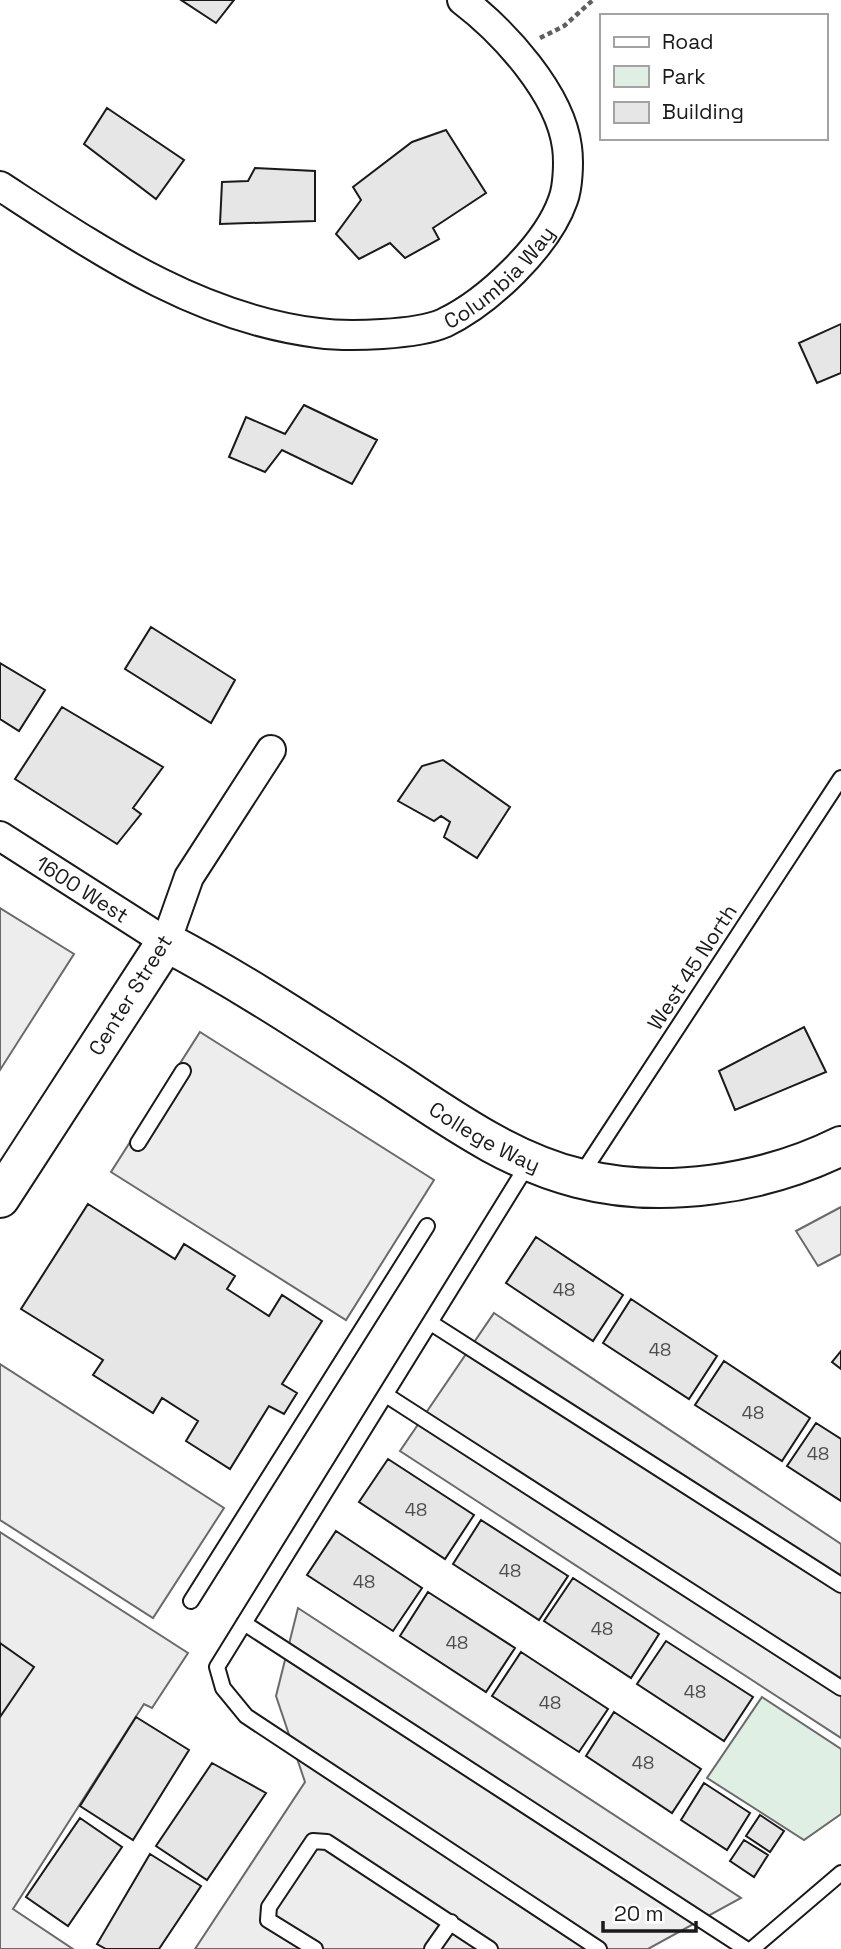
<svg xmlns="http://www.w3.org/2000/svg" width="841" height="1949" font-family="'Space Grotesk',sans-serif">
<style>
.green{fill:#e0efe3;stroke:#6a6a6a;stroke-width:2}
.parking{fill:#ededed;stroke:#6a6a6a;stroke-width:2}
.building{fill:#e6e6e6;stroke:#1a1a1a;stroke-width:2}
.lines{fill:none;stroke-linecap:round;stroke-linejoin:round}
.lane-casing{stroke:#1a1a1a;stroke-width:18}
.street-casing{stroke:#1a1a1a;stroke-width:32}
.secondary-casing{stroke:#1a1a1a;stroke-width:42}
.path{stroke:#5f5f5f;stroke-width:4.5;stroke-dasharray:5 3.5;stroke-linecap:butt}
.lane{stroke:#fff;stroke-width:14}
.street{stroke:#fff;stroke-width:28}
.secondary{stroke:#fff;stroke-width:38}
.labels{text-anchor:middle;dominant-baseline:central;stroke-width:5;stroke-linejoin:round;paint-order:stroke}
.number-label{font-size:18px;fill:#4d4d4d}
.street-label{font-size:21px;fill:#1a1a1a;stroke:#fff}
</style>
<rect width="100%" height="100%" fill="#fff"/>
<path class="green" d="M762,1697L841,1749V1814L804,1840L707,1778Z"/>
<path class="parking" d="M0,908L74,954L0,1070Z
M200,1032L434,1180L346,1320L111,1172Z
M841,1207V1254L818,1266L796,1231Z
M494,1313L841,1544V1738L400,1451Z
M0,1364L224,1508L153,1618L0,1520Z
M0,1532L188,1653L152,1708L144,1704L13,1909L73,1949H0Z
M298,1608L741,1898L648,1949H195L305,1782L276,1696Z"/>
<path class="building" d="M181,0H234L216,23Z
M107,108L184,160L156,199L84,144Z
M446,130L486,193L433,228L439,239L405,258L390,243L359,259L336,234L361,200L353,187L412,142Z
M255,168L315,171V221L220,224L222,182L248,181Z
M841,324V373L817,383L799,343Z
M304,405L377,440L352,484L282,450L265,472L229,457L246,417L285,434Z
M151,627L235,680L211,723L125,669Z
M0,663L45,690L19,731L0,719Z
M62,707L163,767L133,808L141,814L117,844L15,779Z
M443,760L510,807L477,858L444,837L450,822L441,816L434,821L398,801L422,766Z
M804,1027L826,1072L735,1110L719,1071Z
M88,1204L175,1259L184,1244L235,1276L227,1289L269,1316L282,1295L322,1321L282,1384L297,1393L284,1414L269,1406L230,1469L186,1441L198,1421L162,1398L153,1413L93,1375L103,1360L21,1309Z
M536,1237L623,1295L593,1341L506,1283Z
M631,1299L717,1356L689,1399L603,1343Z
M841,1351V1369L832,1362Z
M724,1361L810,1418L782,1461L695,1405Z
M816,1423L841,1439V1501L787,1466Z
M388,1459L474,1515L445,1559L359,1502Z
M481,1520L568,1576L539,1620L453,1564Z
M336,1531L422,1588L393,1631L307,1575Z
M573,1578L659,1634L631,1678L544,1621Z
M428,1592L515,1648L486,1692L400,1636Z
M666,1641L753,1697L724,1741L637,1684Z
M0,1643L34,1667L0,1717Z
M521,1652L608,1709L579,1752L492,1696Z
M614,1712L701,1769L672,1813L586,1756Z
M136,1717L189,1750L133,1840L80,1806Z
M212,1763L266,1793L207,1880L156,1846Z
M704,1783L750,1813L727,1850L681,1820Z
M760,1815L784,1831L770,1852L746,1836Z
M80,1818L122,1847L68,1926L26,1897Z
M744,1840L768,1855L754,1877L730,1861Z
M150,1854L201,1886L159,1949H106L97,1944Z"/>
<g class="lines">
<g class="lane-casing">
<path id="lane" d="M138,1143L183,1071
M528,1164L217,1667L223,1688L246,1716L599,1949
M581,1175L841,778
M431,1323L841,1585
M386,1395L841,1688
M191,1601L427,1226
M244,1623L746,1949
M315,1949L268,1920L269,1907L313,1841L327,1842L490,1949
M432,1949L451,1922
M752,1949L841,1873"/>
</g>
<g class="street-casing">
<g id="street">
<path id="s1" d="M0,186C100,251 197,318 318,333C348,337 417,335 444,323C488,302 547,246 563,200C568,187 569,161 567,147C560,93 504,32 462,0"/>
<path id="s2" d="M0,836L166,942L189,877L271,750"/>
</g>
</g>
<g class="secondary-casing">
<g id="secondary">
<path id="s3" d="M0,1198L166,942C244,983 317,1032 392,1080C450,1118 509,1161 578,1178C663,1200 764,1184 841,1146"/>
</g>
</g>
<path class="path" d="M540,38L564,26L593,0"/>
<use href="#lane" class="lane"/>
<use href="#street" class="street"/>
<use href="#secondary" class="secondary"/>
</g>
<g class="labels">
<g class="number-label">
<text x="564" y="1289">48</text>
<text x="660" y="1349">48</text>
<text x="753" y="1412">48</text>
<text x="818" y="1453">48</text>
<text x="416" y="1509">48</text>
<text x="510" y="1570">48</text>
<text x="364" y="1581">48</text>
<text x="602" y="1628">48</text>
<text x="457" y="1642">48</text>
<text x="695" y="1691">48</text>
<text x="550" y="1702">48</text>
<text x="643" y="1762">48</text>
</g>
<g class="street-label">
<text stroke="none"><textPath href="#s1" startOffset="553">Columbia Way</textPath></text>
<text stroke="none"><textPath href="#s2" startOffset="98">1600 West</textPath></text>
<text transform="translate(692 967) rotate(-57)">West 45 North</text>
<text transform="translate(130 995) rotate(-58)">Center Street</text>
<text stroke="none"><textPath href="#s3" startOffset="679">College Way</textPath></text>
</g>
</g>
<rect x="600" y="14" width="228" height="126" fill="#ffffff" stroke="#a3a3a3" stroke-width="2"/>
<rect x="614" y="37" width="35" height="10" fill="#ffffff" stroke="#a3a3a3" stroke-width="2"/>
<text x="662" y="49" font-size="21" fill="#1a1a1a">Road</text>
<rect x="614" y="66" width="35" height="21" fill="#e0efe3" stroke="#a3a3a3" stroke-width="2"/>
<text x="662" y="84" font-size="21" fill="#1a1a1a">Park</text>
<rect x="614" y="102" width="35" height="21" fill="#e6e6e6" stroke="#a3a3a3" stroke-width="2"/>
<text x="662" y="119" font-size="21" fill="#1a1a1a">Building</text>
<path d="M603 1921v10h93v-10" fill="none" stroke="#1a1a1a" stroke-width="3.5"/>
<text x="614" y="1921" font-size="21" fill="#1a1a1a" stroke="#ffffff" stroke-width="5" paint-order="stroke">20 m</text>
</svg>
